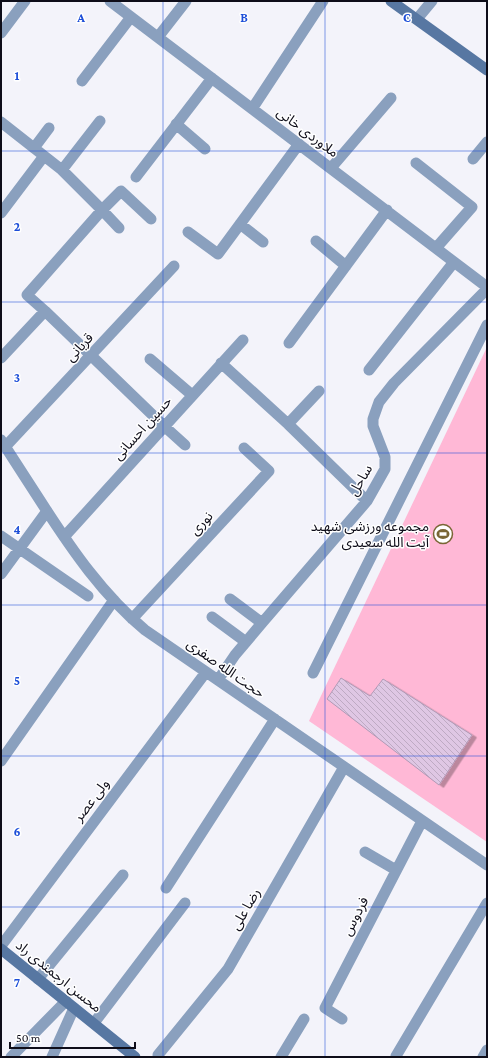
<svg xmlns="http://www.w3.org/2000/svg" width="488" height="1058" font-family="'Crimson Pro','Noto Sans Arabic',serif">
<style>
.grass{fill:#ffb8d6}
.building{fill:url(#building-back-hatch);stroke:#b19ab6;filter:url(#shadow)}
.lines{fill:none;stroke-linecap:round;stroke-linejoin:round}
.minor{stroke:#8aa0be;stroke-width:11}
.secondary{stroke:#5777a2;stroke-width:11}
.grid{fill:none;stroke:#1d4ed8;stroke-width:1;stroke-opacity:0.55}
.labels{text-anchor:middle;dominant-baseline:central;stroke-width:3;stroke-linejoin:round;paint-order:stroke}
.street-label{font-size:14px;fill:#0e0d19;stroke:#fff}
.poi-label{font-size:14px;fill:#0e0d19;stroke:#fff;text-anchor:end}
.grid-label{font-size:13px;text-anchor:middle;font-weight:bold;fill:#1d4ed8;stroke:#fff;stroke-width:3;stroke-linejoin:round;paint-order:stroke}
</style>
<defs>
<pattern id="building-back-hatch" width="6" height="6" patternUnits="userSpaceOnUse"><rect width="6" height="6" fill="#dfc7e4"/><path d="M-1 5l2 2M0 0l6 6M5-1l2 2" fill="none" stroke="#beaac3"/></pattern>
<filter id="shadow"><feDropShadow dx="4.5" dy="2.5" stdDeviation="0" flood-color="#0004"/></filter>
</defs>
<rect width="100%" height="100%" fill="#f3f3fa"/>
<path class="grass" d="M487,347V842L309,721Z"/>
<path class="building" d="M341,678L370,696L383,679L472,735L439,785L327,699Z"/>
<g class="lines">
<path class="minor" d="M110,1L487,287
M417,19L432,1
M1,33L25,1
M158,37L186,1
M82,81L131,17
M252,109L323,1
M1,122L62,170L102,210L119,228
M176,124L205,149
M34,148L49,128
M473,159L487,142
M416,163L472,207L436,248
M331,168L391,98
M62,170L100,121
M136,177L212,78
M1,213L44,156
M151,219L121,191L102,210L27,295L45,311L164,426L185,445
M240,224L263,242
M188,232L218,254L299,144
M316,241L346,266
M289,343L387,210
M1,358L45,311
M150,359L192,395
M221,363L288,424L367,501
M369,370L454,262
M288,424L319,391
M1,440C15,462 29,483 43,505C72,550 103,595 145,630L487,865
M5,447L174,266
M1,536L88,596
M64,537L243,340
M1,574L47,511
M230,599L262,623
M212,617L246,642
M132,619L269,471L244,448
M313,673L487,325
M218,680L235,655L262,623L367,501L385,469V457L373,426V419L379,402L394,383L487,289
M1,761L114,600
M365,852L396,870
M166,888L275,719
M1,946L206,672
M38,979L123,875
M342,1019L325,1008L422,821
M94,1023L185,903
M158,1055L228,969L344,767
M396,1056L487,903
M11,1057L66,1001
M52,1057L74,1008
M281,1057L304,1019
M483,1057L487,1050"/>
<path class="secondary" d="M391,1L487,70
M1,949L135,1057"/>
</g>
<path class="grid" d="M163,1V1057M325,1V1057M1,151H487M1,302H487M1,453H487M1,605H487M1,756H487M1,907H487"/>
<defs>
<g id="stadium-ring" transform="scale(1)"><circle r="9.5" fill="#fff" stroke="#796635" stroke-width="1.5"/><path d="M0-5a6.5 5 0 1 0 0 10a6.5 5 0 1 0 0-10ZM-3.5-1.8h7v3.6h-7Z" fill="#796635"/></g>
</defs>
<g fill-rule="evenodd">
<use href="#stadium-ring" x="443" y="534"/>
</g>
<g class="labels">
<g class="street-label">
<text transform="translate(308 132) rotate(37)">ملاوردی خانی</text>
<text transform="translate(79 347) rotate(-47)">قربانی</text>
<text transform="translate(142 428) rotate(-48)">حسین احسانی</text>
<text transform="translate(360 480) rotate(-60)">ساحل</text>
<text transform="translate(201 523) rotate(-47)">نوری</text>
<text transform="translate(226 668) rotate(35)">حجت الله صفری</text>
<text transform="translate(91 800) rotate(-53)">ولی عصر</text>
<text transform="translate(245 909) rotate(-60)">رضا علی</text>
<text transform="translate(355 916) rotate(-63)">فردوس</text>
<text transform="translate(59 976) rotate(39)">محسن ارجمندی راد</text>
</g>
<g class="poi-label">
<text x="429" y="526">مجموعه ورزشی شهید<tspan x="429" dy="16">آیت‌ الله سعیدی</tspan></text>
</g>
</g>
<g class="grid-label">
<text x="81" y="22">A</text>
<text x="244" y="22">B</text>
<text x="407" y="22">C</text>
<text x="17" y="80">1</text>
<text x="17" y="231">2</text>
<text x="17" y="382">3</text>
<text x="17" y="534">4</text>
<text x="17" y="685">5</text>
<text x="17" y="836">6</text>
<text x="17" y="987">7</text>
</g>
<rect width="488" height="1058" fill="none" stroke="#0e0d19" stroke-width="4"/>
<path d="M10 1042v6h125v-6" fill="none" stroke="#0e0d19" stroke-width="2"/>
<text x="16" y="1042" font-size="12" fill="#0e0d19" stroke="#ffffff" stroke-width="3" paint-order="stroke">50 m</text>
</svg>
